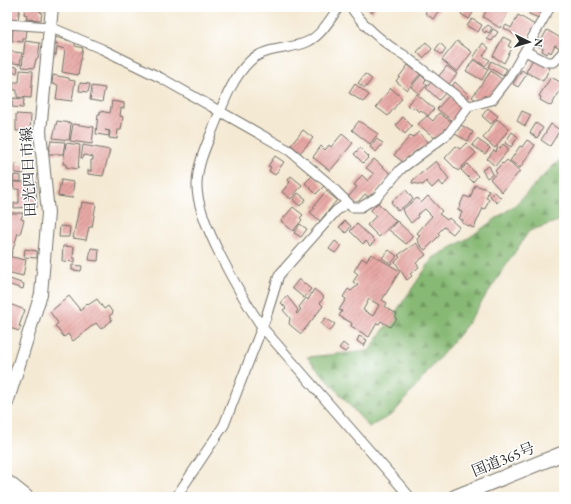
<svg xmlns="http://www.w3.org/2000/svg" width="571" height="504" font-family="'EB Garamond','Noto Serif JP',serif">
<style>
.forest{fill:url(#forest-firs);stroke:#597250}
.building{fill:url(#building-hatch);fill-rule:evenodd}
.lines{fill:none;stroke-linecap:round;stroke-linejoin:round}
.minor-casing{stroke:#716e66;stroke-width:11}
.secondary-casing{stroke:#716e66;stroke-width:14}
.trunk-casing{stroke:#716e66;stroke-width:16}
.minor{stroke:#fff;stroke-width:9}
.secondary{stroke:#fff;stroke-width:12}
.trunk{stroke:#fff;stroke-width:14}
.labels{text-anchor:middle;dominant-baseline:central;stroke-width:3;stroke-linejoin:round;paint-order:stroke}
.street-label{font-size:15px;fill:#2b2b2b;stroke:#fff}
</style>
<defs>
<pattern id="forest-firs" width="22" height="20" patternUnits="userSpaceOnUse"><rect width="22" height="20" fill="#87b974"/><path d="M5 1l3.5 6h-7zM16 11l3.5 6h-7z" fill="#6f975f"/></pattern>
<pattern id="building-hatch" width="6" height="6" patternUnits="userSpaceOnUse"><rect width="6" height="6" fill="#e8a9a6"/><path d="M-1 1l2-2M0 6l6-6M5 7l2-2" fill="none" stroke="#bc8a87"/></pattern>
</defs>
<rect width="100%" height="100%" fill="#fff"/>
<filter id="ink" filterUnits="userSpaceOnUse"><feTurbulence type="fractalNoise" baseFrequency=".025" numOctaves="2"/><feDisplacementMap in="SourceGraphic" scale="8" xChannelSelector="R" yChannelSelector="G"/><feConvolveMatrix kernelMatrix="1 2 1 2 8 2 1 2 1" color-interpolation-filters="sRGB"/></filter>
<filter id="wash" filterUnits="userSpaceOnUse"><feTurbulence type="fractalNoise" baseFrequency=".012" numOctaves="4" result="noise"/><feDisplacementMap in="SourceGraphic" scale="16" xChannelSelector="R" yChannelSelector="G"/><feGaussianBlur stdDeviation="0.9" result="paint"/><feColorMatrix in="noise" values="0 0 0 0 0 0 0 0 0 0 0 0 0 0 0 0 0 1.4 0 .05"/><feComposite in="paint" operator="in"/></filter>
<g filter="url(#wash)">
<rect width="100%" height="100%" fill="#f4e9d3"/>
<path class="forest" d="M564,158V219L529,231L465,327L393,414L369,427L307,357L369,351L433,258L470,237L515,205L557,162Z"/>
<g id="blocks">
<path class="building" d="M10,7H20L18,20L9,19Z
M25,7H44V10L40,9V12H42L41,20L26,19L27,15L24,14Z
M365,7H376L372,13Z
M429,7H441L433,19L425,13Z
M465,7L474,11L469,19L461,14Z
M488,7H510L500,28L483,17Z
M532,7H546L541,19L529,14Z
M518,15L535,25L525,41L504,28L506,25L511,28Z
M472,19L482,25L478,32L467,26Z
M488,25L492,28L489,33L486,31L485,33L482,30Z
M13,28L27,29L26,39H23V42L12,41Z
M493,29L498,32L492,41L487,39Z
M547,30L564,40L561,49L555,45L551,53L549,51L547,54L542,51L543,48L538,46Z
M55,37L75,42V46L83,48L78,75L62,72L65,49L57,47L56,55H53L54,45H57V43H54Z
M503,37L511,41L508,46L512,48L504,63L493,56Z
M25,41L40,43L38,59H36L34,68L22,67Z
M457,41L472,52L457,72L442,60Z
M426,42L432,49L423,58L417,52Z
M440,43L446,49L442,55L435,50Z
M483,43L489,48L483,56L490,60L485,66L473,58Z
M7,51L22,53L20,64L7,62Z
M533,59L550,68L543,81L526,72Z
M473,60L488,69L482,80L466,71Z
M491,61L507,69L503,76L488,67Z
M408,65L420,74L407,90L396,81Z
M7,66L18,67L17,73L12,72L11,79H7Z
M447,66L457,74L448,85L438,77Z
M20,70L33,71L31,98L17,97V90H13L14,82H19Z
M522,70L527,74L518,87L513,84Z
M491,71L503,80L488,98L485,95L481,100L478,98L476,100L472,97Z
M365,74L372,79L365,88L358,83Z
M53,75L69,78V80L75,81L72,101L56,99L58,85L52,84Z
M421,75L426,80L424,82L427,85L419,94L411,87Z
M551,77L564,84L551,106L540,100L541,97L539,96Z
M433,80L446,92L439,100L426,88Z
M455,82L469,95L465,101L451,87Z
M80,83L90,84L88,92L79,91Z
M355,84L369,95L363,102L349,93Z
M92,86L105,88L102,102L90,100Z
M391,88L402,98L388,116L376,107Z
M417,94L434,109L428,116L421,110L419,112L414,107L411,109L407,105Z
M449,96L462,106L454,122L437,109Z
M13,98L24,99L23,108L12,107Z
M112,101L124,103V108H121L120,116L123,117L121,130H118L117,139L109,138L110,131L105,130L109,131V136L96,134L98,114H100V111L110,113Z
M488,108L498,116L491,124L482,116Z
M522,111L531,115L525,126L517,121Z
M439,113L452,122L436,139L418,124L427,116L433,121Z
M16,114L31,115L30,131H16Z
M403,117L412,126L405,134L396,125Z
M497,119L509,129L495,148L483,138Z
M57,121L71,123L69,140L53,138Z
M359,121L378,134L370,144L352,130Z
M536,123L543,128L537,138L530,133Z
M73,124L94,127L92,144L70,141Z
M551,124L560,130L550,146L541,140Z
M461,125L473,132L468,141L455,134Z
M303,130L313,138L300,153L291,145Z
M419,132L429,143L423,149L421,147L403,162L394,155L411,135L413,137Z
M512,132L518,137L511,147L505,143Z
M342,134L353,143L330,171L313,157L321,146L325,150L329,145L331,147Z
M376,139L383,143L376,152L370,147Z
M477,139L490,148L485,154L472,145Z
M527,140L535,145L520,168L510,161L520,146L522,147Z
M51,141L65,142L63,154H48Z
M66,143L80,145L78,169L66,167V164H63Z
M466,143L476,153L458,171L445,158L456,146L460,149Z
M503,144L509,149L495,166L487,159L494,150L496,152L498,146L500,148Z
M83,145L110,150L103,176L88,174V170L91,171V160H93V157L84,155L83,158H81Z
M360,148L369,157L363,163L354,154Z
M275,156L284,162L275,175L269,171L271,167L268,166Z
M374,159L391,174L370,198L365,194L356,204L348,197L357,187L354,185L362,175L368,181L374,174L366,168Z
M507,160L520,171L502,192L490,179L497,173L495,171L502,163L503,164Z
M436,161L449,179L443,186L439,181L432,188L426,181L423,185L412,183L413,180Z
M15,164L25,165L24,174L15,173Z
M467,164L478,176L473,182L461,170Z
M489,166L493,174L487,178L482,170Z
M14,175L21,176V182L13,181Z
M313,175L324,186L316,194L305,183Z
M291,176L302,185L291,199L282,192L290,182L288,180Z
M61,180L74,182L72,198L58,196Z
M13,182H36L37,207L14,208V203H19V189H14Z
M475,185L489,190L486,198L489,199L485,209L483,208L474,228L462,223L463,220L459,219L462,212L458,210L464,196L470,198Z
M406,190L413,199L398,211L391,202Z
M326,191L337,200L320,221L310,212L315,208L313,207Z
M495,192L501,198L497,203L490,196Z
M298,193L306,199L300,206L293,200Z
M428,196L442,211L439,214L447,220L449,218L459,227L453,234L444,227L438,233L440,235L425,250L420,245L417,239L420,236L417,233L432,216L425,209L417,215L418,217L411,223L402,210L417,198L421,203Z
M82,202L96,204L92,227H89L86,240L73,238L79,208H81Z
M378,203L396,221L379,237L367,225L376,216L371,210Z
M293,207L303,215L300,218L302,220L293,231L281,221Z
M8,213H23L21,219L24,220L20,234L18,233L11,256L7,255Z
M345,221L351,226L346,233L339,227Z
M397,221L413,236L406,244L389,230Z
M300,224L307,229L301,237L294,233Z
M357,224L375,241L370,246L366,241L363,244L350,231Z
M60,226L70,227L69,237H59Z
M335,241L341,246L335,253L329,249Z
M416,243L426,255L416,263L419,267L410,274L412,276L407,280L395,262L400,257L398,255Z
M63,246L74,247L73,258H75V262L62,261Z
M91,248L99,249L98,261L89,260Z
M25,249L37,251V258L24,257Z
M389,250L397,256L391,264L382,258Z
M371,254L400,271L382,300L387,303L385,307L397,314L395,318L397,319L390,327L381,321L379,324L377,323L369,337L351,326L352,323L339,316L342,311L339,310L346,299L343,297L348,289L351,291L358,285L353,282L358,274L354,271L362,258L366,261ZM369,299L379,305L373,316L363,310Z
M7,256L26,260L23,276L7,272Z
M72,265L82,266L81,271L72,270Z
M7,278L24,284L23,289L7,284Z
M299,279L311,289L304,298L292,288Z
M314,289L324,297L320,303L323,306L301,334L289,324L290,318L283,310L286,308L281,303L287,296L298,310L296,313L297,314L301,309L299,307L306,298L308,300Z
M69,296L81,311L86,303L88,305L97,299L104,309L108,306L113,313L109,316L112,320L101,329L96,323L73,341L68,334L64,337L55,326L58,323L50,312Z
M7,303L25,310L19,326H21L19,331L7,327Z
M325,318L335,324L330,331L321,324Z
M359,336L367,340L364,346L357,341Z
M343,343L349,348L345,352L339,348Z"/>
</g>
</g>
<g filter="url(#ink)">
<use href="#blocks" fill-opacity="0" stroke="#716e66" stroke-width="1"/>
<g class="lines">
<g class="minor-casing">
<path id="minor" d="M339,7C330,19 321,36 307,42C289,50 264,47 250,61C234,76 225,99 217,119C209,140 197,162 197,185C196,220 242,297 262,327L410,497
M351,7C361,24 387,46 404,55L469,106
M7,24L50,27L102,49L161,78L290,151L328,183L352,207H361L377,197L401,169L449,133L469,106L492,100L510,77L550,7
M525,51L547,62H554L564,51
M176,497L224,425L266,317L279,275L336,211L347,203"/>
</g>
<g class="secondary-casing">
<path id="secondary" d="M7,403L41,294L48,213L40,131L52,7"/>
</g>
<g class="trunk-casing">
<path id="trunk" d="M7,482L26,497
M455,497L564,453"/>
</g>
<use href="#minor" class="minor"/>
<use href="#secondary" class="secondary"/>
<use href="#trunk" class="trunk"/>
</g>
</g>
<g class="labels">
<g class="street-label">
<text transform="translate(28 172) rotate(-93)">田光四日市線</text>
<text transform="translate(503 459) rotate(-22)">国道365号</text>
</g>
</g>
<rect width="571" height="504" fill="none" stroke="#fff" stroke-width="24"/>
<g transform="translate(529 42) rotate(95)" stroke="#ffffff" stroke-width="3" paint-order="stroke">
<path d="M0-3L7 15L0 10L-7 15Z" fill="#2b2b2b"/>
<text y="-6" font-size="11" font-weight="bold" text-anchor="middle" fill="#2b2b2b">N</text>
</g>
</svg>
